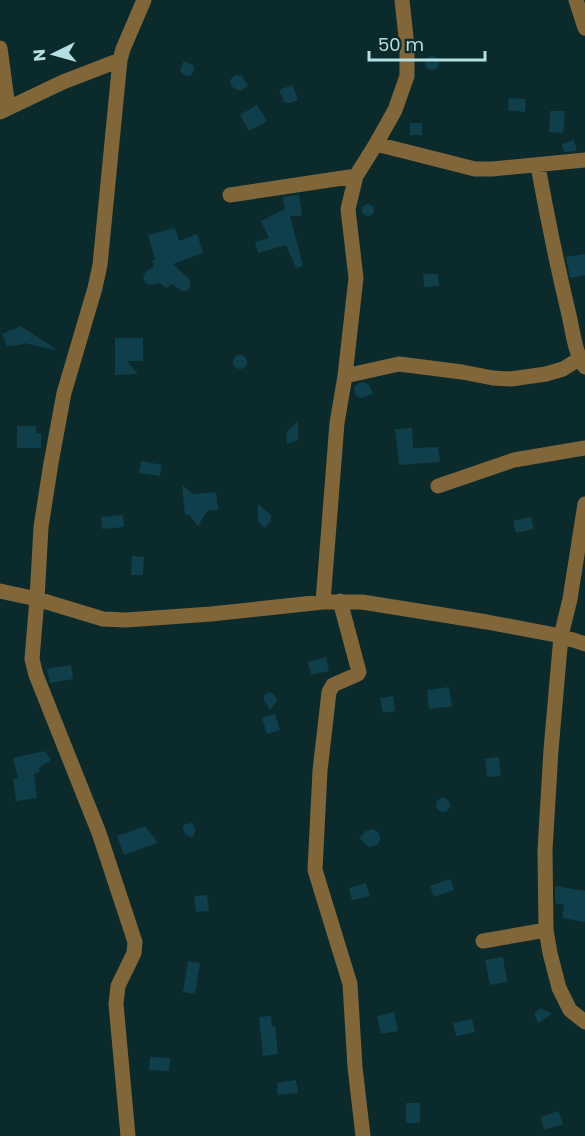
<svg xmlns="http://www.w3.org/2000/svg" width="585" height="1136" font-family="Poppins,sans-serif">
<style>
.building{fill:#103f4c}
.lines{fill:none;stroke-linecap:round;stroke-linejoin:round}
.minor{stroke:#806639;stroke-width:15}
</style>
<rect width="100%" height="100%" fill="#0b2a2c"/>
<path class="building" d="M425 63a7 7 0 1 1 14 0a7 7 0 1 1-14 0Z
M184,61L193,65L194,70L191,75L186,76L181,72L180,69Z
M235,75L242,76L248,86L240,91L234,88L231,85L230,80Z
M292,85L298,100L290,103H285L279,90Z
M509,98L526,99L525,112L508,110Z
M257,105L267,121L249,131L240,115Z
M550,111H565L563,133L549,132Z
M410,123H422V135H410Z
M574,140L577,151L564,152L562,144Z
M299,195L302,216H290L303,266L296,268L286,245L258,253L255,242L269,238L261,221L285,209L283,197Z
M362 210a6 6 0 1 1 12 0a6 6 0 1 1-12 0Z
M175,228L179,241L197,234L203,253L173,264L190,280V287L187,291H181L173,284L166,288L160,283L149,285L145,282L143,278L146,271L154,267L152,260L155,259L148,235Z
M585,254V275L570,278L566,257Z
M423,274H438L439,286L424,287Z
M21,326L56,349L55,350L24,343L20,345L7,346L2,334Z
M115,338H143V361H127L138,374L115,375Z
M233 362a7 7 0 1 1 14 0a7 7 0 1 1-14 0Z
M363,382L369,385L373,394L361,398L356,396L354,388L357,384Z
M298,421V439L295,441L287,444L286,433Z
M17,426H36V433H41V448H17Z
M412,428L413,448L438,447L440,462L399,465L395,429Z
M141,461L162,465L160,476L139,473Z
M182,485L193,494L216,492L218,510L207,511L198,526L189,515H185Z
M258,504L271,515V521L264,528L258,521Z
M123,515L124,527L102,529L101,517Z
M531,517L534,529L516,533L513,521Z
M132,556L144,557L143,575H131Z
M326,657L329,671L311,675L308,662Z
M71,665L73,679L50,683L47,669Z
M449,687L452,706L429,709L427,690Z
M269,692L274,694L277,701L270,710L264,700V695Z
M393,696L395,711L383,713L380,698Z
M275,714L280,730L267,734L262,718Z
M45,751L51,760L39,768L40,772L34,774L37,798L16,801L13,779L18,778L13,758Z
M499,757L501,776L487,777L485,759Z
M436 805a7 7 0 1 1 14 0a7 7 0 1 1-14 0Z
M192,823L196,830L192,838L185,834L183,829V826L186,824Z
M145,826L158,843L124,855L117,836Z
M372,829L378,832L380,837V840L377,845L369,847L359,838L366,831Z
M450,879L454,890L434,897L430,886Z
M366,883L370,896L352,900L349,888Z
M555,886L585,891V922L562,918L564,905L555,903Z
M207,895L209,911L196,912L194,896Z
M503,957L507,982L490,985L485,960Z
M188,961L200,963L195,994L183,992Z
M541,1008L552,1014L538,1023L534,1013Z
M394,1012L398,1031L381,1034L377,1016Z
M271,1016L272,1027L275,1026L278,1054L263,1056L259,1017Z
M472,1019L475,1032L456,1036L453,1023Z
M150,1057L170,1058L169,1071L149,1070Z
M296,1080L298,1093L278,1095L277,1083Z
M406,1103H420V1123H406Z
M558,1111L563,1124L544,1130L541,1117Z"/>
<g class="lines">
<path class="minor" d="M576,0L585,28
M0,48L8,107
M0,112L63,82L120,60
M376,144L395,110L407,76V46L402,0
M538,166C547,216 557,265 569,315C573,332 575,354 585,367
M230,195L356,176L376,144L475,169H492L585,160
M345,376L399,364L462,372L493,378L511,379L546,374L563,369L579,359
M438,486L514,460L585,448
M585,504L570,599L561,636L551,750L545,850L546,930L550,953L559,988L570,1010L585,1022
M0,591L37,599L103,619L126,620L211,614L323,602H362L487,622L561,636L585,644
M340,601L359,672L358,674L333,685L329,692L320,771L315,870L350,984L355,1067L363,1136
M323,602L337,423L345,376L356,278L348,209L356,176
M483,941L546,930
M128,1136L116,1004L118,986L134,953L135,942L99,833L36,675L32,659L37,599L41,527L51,463L64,393L95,288L100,265L120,60L123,49L144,0"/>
</g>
<g transform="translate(54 54) rotate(265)" stroke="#0b2a2c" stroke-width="4.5" paint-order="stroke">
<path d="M0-4.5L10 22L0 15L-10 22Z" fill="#b5e0e3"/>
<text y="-9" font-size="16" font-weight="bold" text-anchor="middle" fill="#b5e0e3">N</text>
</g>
<path d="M369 51v9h116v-9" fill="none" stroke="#b5e0e3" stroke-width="3"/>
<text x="378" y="51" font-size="18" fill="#b5e0e3" stroke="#0b2a2c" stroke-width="4.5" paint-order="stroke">50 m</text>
</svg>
